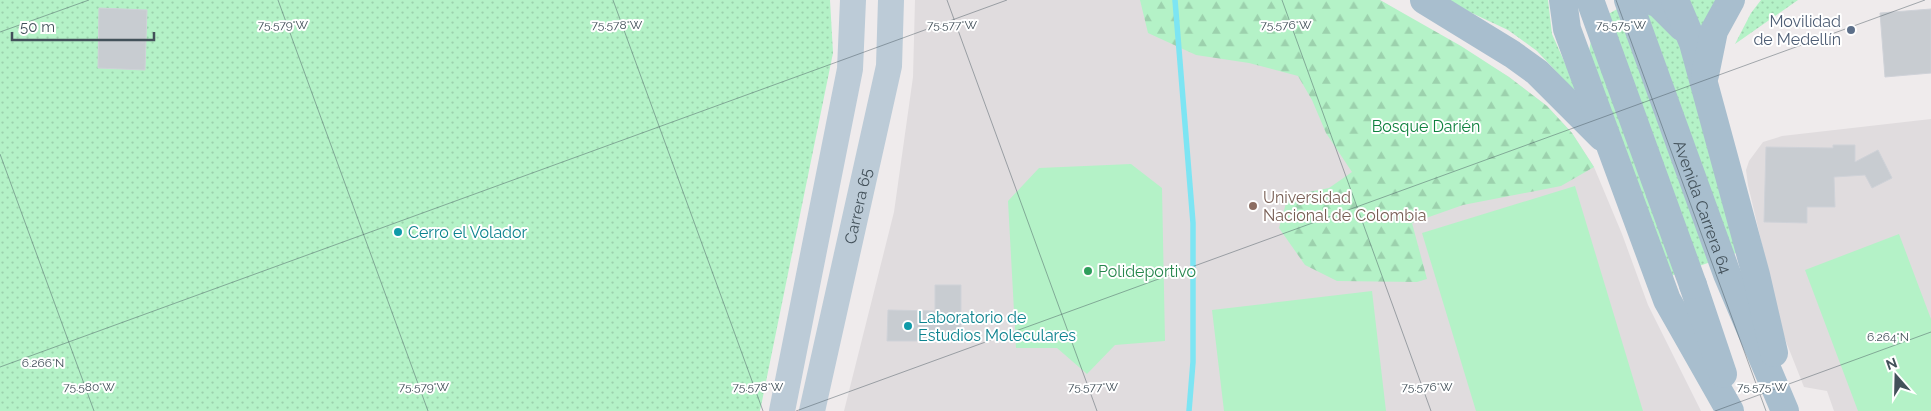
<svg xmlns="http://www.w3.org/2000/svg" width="1931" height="411" font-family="Raleway,sans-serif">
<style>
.education{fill:#e0dcde}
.green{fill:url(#green-dots)}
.forest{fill:url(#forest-firs)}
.pitch{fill:#b4f2c7}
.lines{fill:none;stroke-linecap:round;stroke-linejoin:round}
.stream{stroke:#7de5f3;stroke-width:5.5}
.building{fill:#c8ccd1;stroke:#cfd2d8}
.secondary{stroke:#bccbd7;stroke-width:26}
.primary{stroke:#a8bece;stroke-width:28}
.primary-bridge{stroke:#a8bece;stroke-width:28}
.ticks{fill:none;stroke:#43515a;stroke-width:1;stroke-opacity:0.45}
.service-dot{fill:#5c6f8a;stroke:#fff;stroke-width:2}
.education-dot{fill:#8d6e63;stroke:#fff;stroke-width:2}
.culture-dot{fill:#0f9aa8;stroke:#fff;stroke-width:2}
.leisure-dot{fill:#2e9e5b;stroke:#fff;stroke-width:2}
.labels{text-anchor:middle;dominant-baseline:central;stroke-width:4;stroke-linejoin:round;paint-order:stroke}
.service-label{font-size:16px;fill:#4e5e75;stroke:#fff;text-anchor:end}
.park-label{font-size:16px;fill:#0e813e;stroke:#fff}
.education-label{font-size:16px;fill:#785e54;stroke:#fff;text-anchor:start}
.street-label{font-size:16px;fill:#43515a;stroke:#fff}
.culture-label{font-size:16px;fill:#0d838f;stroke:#fff;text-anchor:start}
.leisure-label{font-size:16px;fill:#27864d;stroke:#fff;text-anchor:start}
.ticks-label{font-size:12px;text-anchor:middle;fill:#43515a;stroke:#fff;stroke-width:4;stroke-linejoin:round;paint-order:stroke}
</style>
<defs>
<pattern id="green-dots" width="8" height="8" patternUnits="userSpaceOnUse" patternTransform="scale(1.25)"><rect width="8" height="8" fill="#b4f2c7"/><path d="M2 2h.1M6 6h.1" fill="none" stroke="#9cd1ad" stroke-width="1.8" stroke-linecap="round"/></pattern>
<pattern id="forest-firs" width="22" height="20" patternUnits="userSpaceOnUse" patternTransform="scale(1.25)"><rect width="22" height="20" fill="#b4f2c7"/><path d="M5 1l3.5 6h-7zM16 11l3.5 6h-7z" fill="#9cd1ad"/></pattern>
</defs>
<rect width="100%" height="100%" fill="#efebec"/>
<path class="education" d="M915,0H1380L1509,77L1547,106L1572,133L1594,167L1622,234L1648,305L1701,411H844L894,212L913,77Z
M1931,119V411H1834L1827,391L1804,387L1783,334L1748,185L1746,170L1749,161L1763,142L1782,136Z"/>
<path class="green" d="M0,0H830L833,53L760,411H0Z
M1444,0H1548L1552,34L1580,97L1537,51L1508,30Z
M1682,0H1721L1698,35Z
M1761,0H1798L1735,44L1751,13Z
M1621,7L1648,9L1681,39L1739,252L1668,277L1589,54C1592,28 1597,19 1621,7Z"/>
<path class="forest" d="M1140,0H1380L1461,46L1509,77L1547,106L1572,133L1594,167L1561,186L1463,205L1412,223L1427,279L1417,282L1337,281L1305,265L1279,228L1288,196L1329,188L1352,172L1326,133L1312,100L1298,76L1249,63L1196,55L1148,33Z"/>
<path class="pitch" d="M1131,164L1162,188L1165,341L1115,345L1087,374L1057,348H1016L1008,201L1039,168Z
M1575,186L1643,411H1476L1422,233Z
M1899,234L1931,319V411H1858L1805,270Z
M1372,291L1386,411H1224L1212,310Z"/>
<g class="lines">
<path class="stream" d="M1175,0L1193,223V362L1189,411"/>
</g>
<path class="building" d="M99,8L147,10L145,70L98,68Z
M1931,9V73L1885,77L1880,13Z
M1833,145H1855V162L1878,150L1892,178L1872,188L1865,175L1834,177L1835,207H1807V223L1764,222L1766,147L1833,148Z
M935,285H961V337H928V341H887L888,310L935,311Z"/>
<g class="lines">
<g class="secondary">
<path d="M782,411L850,69L853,0"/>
<path id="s1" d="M812,411L889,66L891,0"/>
</g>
<g class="primary">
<path d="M1424,0L1512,54L1537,72L1602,137"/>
<path d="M1563,0L1567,29L1667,300L1730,411"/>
<path id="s2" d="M1628,0L1727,274L1785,411"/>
<path d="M1649,0L1659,4L1682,27"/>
<path d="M1675,0L1693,43L1756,275L1774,353"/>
<path d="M1705,75L1714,31L1731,0"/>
<path d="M1693,285L1723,374"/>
</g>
<path class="primary-bridge" d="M1590,0L1693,285"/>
</g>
<path class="ticks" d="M278,0L428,411M613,0L763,411M947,0L1097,411M1282,0L1431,411M1616,0L1766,411M0,32L89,0M0,154L94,411M0,367L1007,0M796,411L1925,0M1715,411L1931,332"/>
<circle class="service-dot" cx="1851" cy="30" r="5"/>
<circle class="education-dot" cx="1253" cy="206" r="5"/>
<g class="culture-dot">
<circle cx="398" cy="232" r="5"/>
<circle cx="908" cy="326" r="5"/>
</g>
<circle class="leisure-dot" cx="1088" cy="271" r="5"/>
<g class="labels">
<g class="service-label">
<text x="1841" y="21">Movilidad<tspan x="1841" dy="18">de Medellín</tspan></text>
</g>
<g class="park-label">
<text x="1426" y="126">Bosque Darién</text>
</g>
<g class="education-label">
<text x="1263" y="197">Universidad<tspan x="1263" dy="18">Nacional de Colombia</tspan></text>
</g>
<g class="street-label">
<text stroke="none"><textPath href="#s1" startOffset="210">Carrera 65</textPath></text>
<text stroke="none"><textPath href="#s2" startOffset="220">Avenida Carrera 64</textPath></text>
</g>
<g class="culture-label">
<text x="408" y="232">Cerro el Volador</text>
<text x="918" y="317">Laboratorio de<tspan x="918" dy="18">Estudios Moleculares</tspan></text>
</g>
<g class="leisure-label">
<text x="1098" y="271">Polideportivo</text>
</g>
</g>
<g class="ticks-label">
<text x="283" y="29">75.579°W</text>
<text x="617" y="29">75.578°W</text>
<text x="952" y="29">75.577°W</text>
<text x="1286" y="29">75.576°W</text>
<text x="1621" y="29">75.575°W</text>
<text x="1888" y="341">6.264°N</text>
<text x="43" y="367">6.266°N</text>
<text x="89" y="391">75.580°W</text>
<text x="424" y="391">75.579°W</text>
<text x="758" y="391">75.578°W</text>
<text x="1093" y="391">75.577°W</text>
<text x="1427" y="391">75.576°W</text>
<text x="1762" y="391">75.575°W</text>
</g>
<g transform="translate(1896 376) rotate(340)" stroke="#ffffff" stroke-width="4" paint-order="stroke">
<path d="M0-4L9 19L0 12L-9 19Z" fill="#43515a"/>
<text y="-8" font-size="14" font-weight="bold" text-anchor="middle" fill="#43515a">N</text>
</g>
<path d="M12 32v8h142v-8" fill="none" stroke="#43515a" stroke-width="2.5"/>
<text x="20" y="32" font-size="15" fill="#43515a" stroke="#ffffff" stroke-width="4" paint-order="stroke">50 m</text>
</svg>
